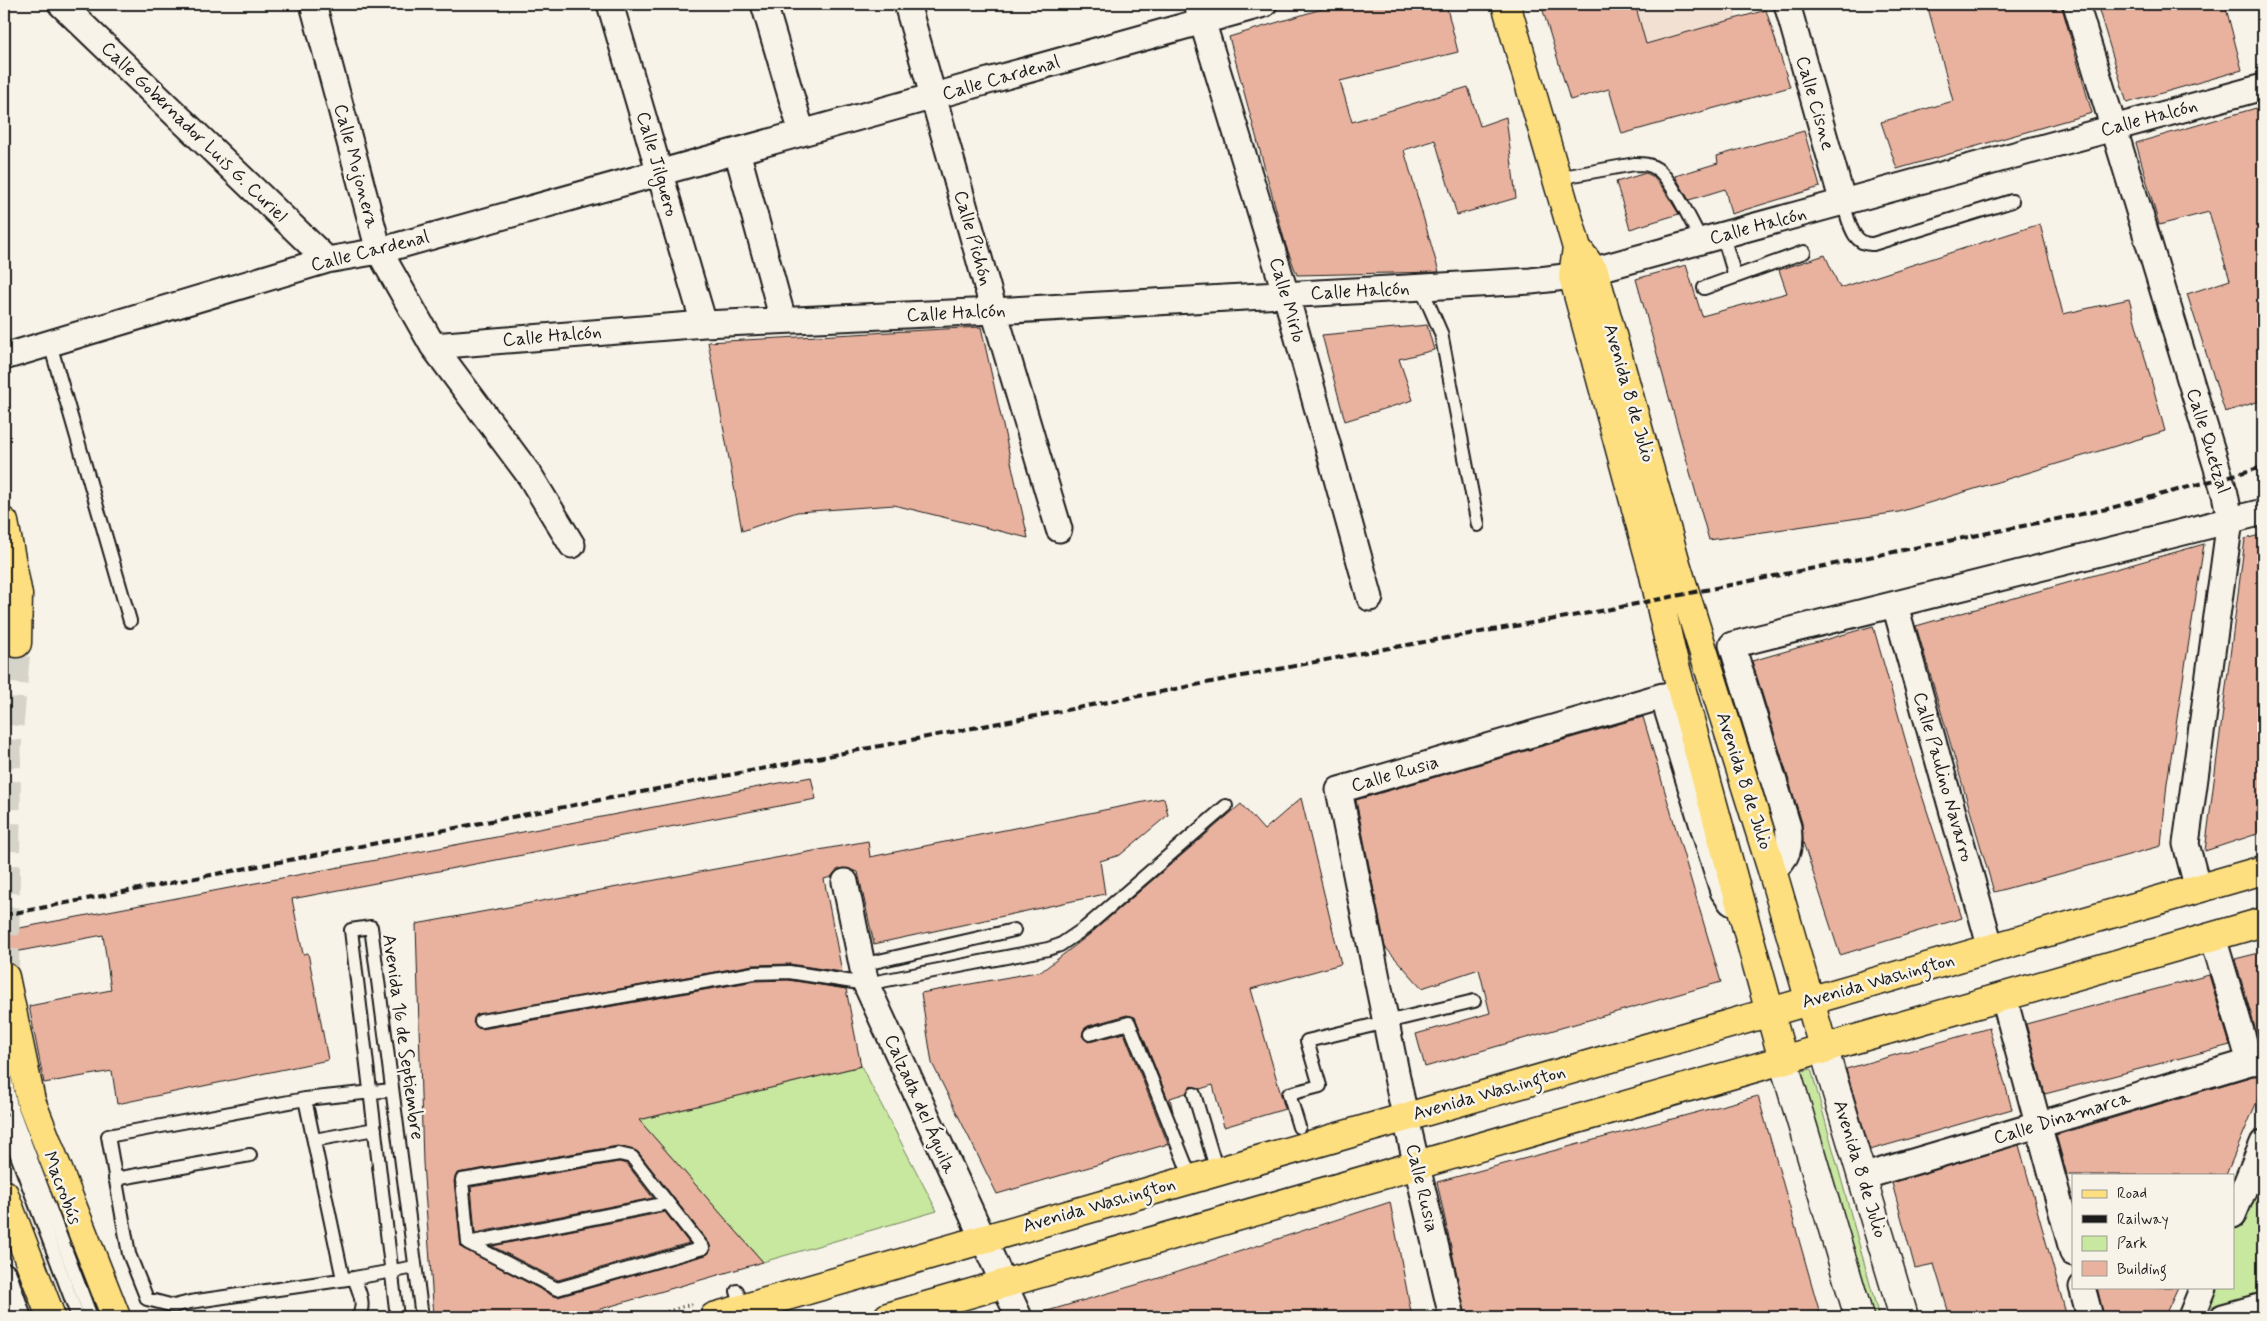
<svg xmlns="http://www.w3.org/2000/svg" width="2267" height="1321" font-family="Mynerve,sans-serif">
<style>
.built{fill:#f2e0d2}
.green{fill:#c8e79f;stroke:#72825e}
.building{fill:#e8b29e;stroke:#1c1c1c;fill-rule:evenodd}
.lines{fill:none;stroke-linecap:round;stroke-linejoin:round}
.primary-tunnel{stroke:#d6d3c9;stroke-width:28;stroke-dasharray:28 14;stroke-linecap:butt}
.service-casing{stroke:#1c1c1c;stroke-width:16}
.minor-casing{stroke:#1c1c1c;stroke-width:29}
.tertiary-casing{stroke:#1c1c1c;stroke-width:31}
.primary-casing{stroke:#1c1c1c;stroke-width:31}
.path{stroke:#1c1c1c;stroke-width:3;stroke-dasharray:1 4;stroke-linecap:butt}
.service{stroke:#f7f3e8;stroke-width:12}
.minor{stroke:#f7f3e8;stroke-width:25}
.tertiary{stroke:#f7f3e8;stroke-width:28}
.primary{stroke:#fddf80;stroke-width:28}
.rail{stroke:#1c1c1c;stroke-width:4;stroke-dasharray:8 4;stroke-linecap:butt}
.labels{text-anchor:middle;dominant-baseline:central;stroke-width:5;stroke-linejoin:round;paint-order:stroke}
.street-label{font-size:19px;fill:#1c1c1c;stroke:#f7f3e8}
</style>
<rect width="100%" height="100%" fill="#f7f3e8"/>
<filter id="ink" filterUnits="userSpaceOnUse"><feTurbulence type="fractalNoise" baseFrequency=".02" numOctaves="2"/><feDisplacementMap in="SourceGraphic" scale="10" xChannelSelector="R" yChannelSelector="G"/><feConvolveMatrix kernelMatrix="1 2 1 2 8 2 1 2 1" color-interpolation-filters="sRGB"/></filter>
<g filter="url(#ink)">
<path class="built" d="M1635,4H1733L1737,18L1646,44Z"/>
<path class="green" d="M861,1066L937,1211L763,1262L639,1120Z
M1811,1069L1879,1317H1868L1790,1074Z
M2263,1152V1292L2202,1309L2210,1287H2233V1228Z"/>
<path class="building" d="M1338,4H1446L1458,52L1340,81L1352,122L1468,87L1480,126L1506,117L1516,198L1457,215L1435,140L1404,150L1439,272L1297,275L1286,246L1229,37Z
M1541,4H1635L1646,44L1766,10L1790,87L1622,134L1609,89L1570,100Z
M1927,4H2061L2092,113L1897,169L1881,122L1953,101Z
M2097,4H2225L2242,70L2127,103Z
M2263,106V400L2225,412L2187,294L2230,280L2209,212L2159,225L2136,143Z
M1804,131L1820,187L1731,214L1725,189L1689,200L1675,176L1718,163L1717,156Z
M1646,173L1652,176L1662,187L1679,214L1630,229L1616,182Z
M2040,224L2063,314L2129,299L2165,431L1899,512L1709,540L1636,279L1686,265L1702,316L1787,293L1779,270L1825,255L1840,288Z
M1427,325L1434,350L1399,359L1413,400L1345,421L1322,335Z
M981,327L1028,538L894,505L797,512L742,531L708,342Z
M2263,534V832L2205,851L2245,539Z
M2204,544L2167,783L2161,846L1994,892L1916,626Z
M1873,626L1916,777L1962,918L1840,955L1803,842L1802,823L1752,661Z
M1643,717L1721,982L1425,1067L1416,1034L1490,1013L1479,969L1422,988L1385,947L1356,800Z
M811,777L816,799L292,899L303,954L308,953L328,1060L117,1104L112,1071L44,1083L29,1006L111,990L103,935L4,954V931Z
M1164,798L1168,815L1120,855L1100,861L1105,894L874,944L858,872L843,868L836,871L831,877L824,879L842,972L790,964L753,965L476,1015L473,1023L478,1028L482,1029L755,981L788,980L846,989L861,1066L639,1120L763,1262L573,1317H434L423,1163L416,924L868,841L870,857ZM618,1146L638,1152L709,1243L711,1250L708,1254L558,1297L553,1296L461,1247L454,1181L457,1173Z
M1301,798L1341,964L1251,989L1285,1109L1224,1127L1213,1085L1200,1089L1191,1086L1186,1093L1170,1098L1173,1112L1135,1017L1127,1015L1088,1026L1084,1029L1082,1036L1088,1042L1124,1033L1168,1144L997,1194L932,1063L921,993L1042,971L1090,934L1241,804L1264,830Z
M2263,952V1037L2258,1038L2235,959Z
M2209,975L2230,1045L2045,1094L2026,1024Z
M1989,1028L2012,1109L1870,1150L1846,1069Z
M2263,1075V1087L2226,1175H2067L2056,1135L2253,1076Z
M1758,1096L1821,1317H1466L1437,1182Z
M2019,1145L2067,1317H1950L1934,1264L1915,1268L1892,1183Z
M619,1162L627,1164L653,1198L475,1233L471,1187Z
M1390,1202L1412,1317H1045L1044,1312L1156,1279Z
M665,1212L689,1243L558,1280L492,1246Z
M2097,1287H2178L2166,1313L2152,1317H2104Z"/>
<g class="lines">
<path class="primary-tunnel" d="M5,977L7,754L17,643"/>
<g class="service-casing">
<path id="service" d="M1557,178L1635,164C1643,164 1650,164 1657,169C1671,178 1693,225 1702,242
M1843,203C1849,220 1852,246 1873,244L2012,201
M1723,236L1735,276
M1421,287L1441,333L1478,525
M1704,288L1804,252
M50,344L130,621
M861,965L1014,930
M481,1021L754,973L789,972L866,984L1048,949L1060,945L1085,928L1226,806
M1090,1034L1129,1023L1191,1178
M4,1071L11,1106L91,1317
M392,1090L305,1099L108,1136L129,1254L147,1299L174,1306L190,1302L354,1278L415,1267
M1194,1094L1217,1171
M305,1099L343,1279
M4,1121L78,1317
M1299,1127L1289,1094L1320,1086L1307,1041L1474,1001
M314,1140L375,1129
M619,1154L632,1157L703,1248L557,1289L468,1243L462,1180Z
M115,1179L250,1155
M468,1243L668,1203
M354,1278C359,1291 366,1305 358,1317
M737,1291L742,1309
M397,1317L351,930L371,927L422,1317"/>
</g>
<g class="minor-casing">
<path id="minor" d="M61,4L327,260
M313,4L379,251L433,346L530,476L572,545
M610,4L704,324
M764,4L802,133
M907,4L994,311L1059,529
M1197,4L1286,295L1370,598
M1787,4L1843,203
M2076,4L2225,494L2230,520L2186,844L2198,889
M737,151L783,320
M433,346L704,324L994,311L1531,281L1573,276L2263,87
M4,357L327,260L379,251L1264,4
M1895,605L1991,949
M1772,870C1788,858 1791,847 1788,827L1732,645L2263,512
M845,882L866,984L1019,1317
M2213,937L2250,1062
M2004,998L2073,1253
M1862,1177L2250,1062L2263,1061
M2233,1215L2263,1143
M4,1276L18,1317
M2082,1287L2090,1317
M1452,1317L1401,1097L1339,790L1663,696L1723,891L1731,902L1741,907
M2191,1317L2203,1287
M2223,1317L2263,1306"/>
</g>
<g class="tertiary-casing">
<path id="tertiary" d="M1824,1050L1904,1317
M1783,1060L1859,1317"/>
</g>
<g class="primary-casing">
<path id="primary" d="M1506,4L1577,248L1594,271L1677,567L1772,870L1824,1050
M1577,248L1573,276L1653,571L1671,651L1783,1060
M4,522L18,595L17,643
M5,977L31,1101L116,1317
M4,1194L51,1317
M714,1317L2263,870
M888,1317L2263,922"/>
</g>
<path class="path" d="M648,1317L695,1303"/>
<use href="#service" class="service"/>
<use href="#minor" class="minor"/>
<use href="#tertiary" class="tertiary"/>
<use href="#primary" class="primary"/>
<path class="rail" d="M4,915L1367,652L1606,610L2107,509L2263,467"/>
</g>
</g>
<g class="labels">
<g class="street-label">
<text transform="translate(1001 78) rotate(-16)">Calle Cardenal</text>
<text transform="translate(1815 103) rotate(74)">Calle Cisne</text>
<text transform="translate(2149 118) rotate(-15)">Calle Halcón</text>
<text transform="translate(194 132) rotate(44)">Calle Gobernador Luis G. Curiel</text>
<text transform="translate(657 164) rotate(74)">Calle Jilguero</text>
<text transform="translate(356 166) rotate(75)">Calle Mojonera</text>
<text transform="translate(1758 226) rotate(-15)">Calle Halcón</text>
<text transform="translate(973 238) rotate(74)">Calle Pichón</text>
<text transform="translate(370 251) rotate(-14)">Calle Cardenal</text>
<text transform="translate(1360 291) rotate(-3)">Calle Halcón</text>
<text transform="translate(1287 300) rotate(74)">Calle Mirlo</text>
<text transform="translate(956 313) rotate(-3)">Calle Halcón</text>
<text transform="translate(552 336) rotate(-5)">Calle Halcón</text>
<text transform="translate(1629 393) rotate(74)">Avenida 8 de Julio</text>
<text transform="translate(2208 441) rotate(73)">Calle Quetzal</text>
<text transform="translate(1395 774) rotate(-16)">Calle Rusia</text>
<text transform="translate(1943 777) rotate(74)">Calle Paulino Navarro</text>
<text transform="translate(1744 781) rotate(72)">Avenida 8 de Julio</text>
<text transform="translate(1878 981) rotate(-16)">Avenida Washington</text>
<text transform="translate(403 1037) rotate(82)">Avenida 16 de Septiembre</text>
<text transform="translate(1489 1093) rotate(-16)">Avenida Washington</text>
<text transform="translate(920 1104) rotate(66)">Calzada del Águila</text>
<text transform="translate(2062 1118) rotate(-17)">Calle Dinamarca</text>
<text transform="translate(1860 1169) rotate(73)">Avenida 8 de Julio</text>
<text transform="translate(62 1188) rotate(69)">Macrobús</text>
<text transform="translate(1422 1188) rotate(77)">Calle Rusia</text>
<text transform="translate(1099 1205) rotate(-16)">Avenida Washington</text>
</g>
</g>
<rect width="2267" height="1321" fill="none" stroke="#f7f3e8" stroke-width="20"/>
<rect x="10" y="10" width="2247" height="1301" fill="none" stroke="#1c1c1c" stroke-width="2" filter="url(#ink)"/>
<rect x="2072" y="1174" width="162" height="115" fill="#f7f3e8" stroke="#9f9d96"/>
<rect x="2082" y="1190" width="25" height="8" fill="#fddf80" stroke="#9f9d96"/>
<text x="2117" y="1198" font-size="15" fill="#1c1c1c">Road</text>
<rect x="2082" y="1215" width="25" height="8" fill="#1c1c1c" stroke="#9f9d96"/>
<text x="2117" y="1224" font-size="15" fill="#1c1c1c">Railway</text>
<rect x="2082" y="1236" width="25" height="15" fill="#c8e79f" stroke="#9f9d96"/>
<text x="2117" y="1248" font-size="15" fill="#1c1c1c">Park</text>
<rect x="2082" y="1261" width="25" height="15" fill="#e8b29e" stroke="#9f9d96"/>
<text x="2117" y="1274" font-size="15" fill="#1c1c1c">Building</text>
</svg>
